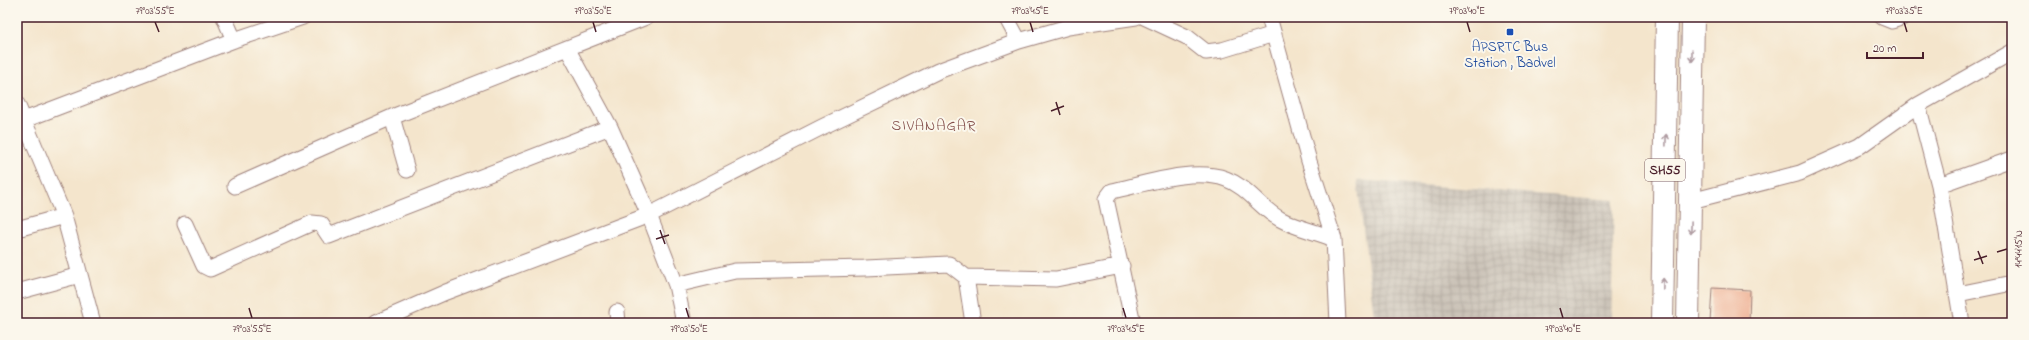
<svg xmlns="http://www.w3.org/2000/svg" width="2029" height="340" font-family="'Indie Flower',sans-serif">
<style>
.industrial{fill:url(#industrial-grid)}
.building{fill:#eda585}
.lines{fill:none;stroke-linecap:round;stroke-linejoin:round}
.minor-casing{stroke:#9f827c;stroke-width:17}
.primary-casing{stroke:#9f827c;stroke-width:24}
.minor{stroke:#fff;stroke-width:15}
.primary{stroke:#fff;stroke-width:22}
.oneway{stroke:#ae9aa0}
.ticks{fill:none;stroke:#4a1f2b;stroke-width:1.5}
.transit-dot{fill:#1a4fb4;stroke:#fbf7ec;stroke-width:1.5}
.labels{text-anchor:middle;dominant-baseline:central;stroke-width:4;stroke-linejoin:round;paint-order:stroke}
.shield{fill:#fbf7ec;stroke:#7f6065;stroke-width:1}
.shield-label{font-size:13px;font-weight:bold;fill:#4a1f2b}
.transit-label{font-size:14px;fill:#164399;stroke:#fbf7ec}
.neighbourhood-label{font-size:15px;letter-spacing:1px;fill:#834e4a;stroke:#fbf7ec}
.neatline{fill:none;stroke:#4a1f2b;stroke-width:1.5}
.ticks-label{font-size:10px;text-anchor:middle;fill:#4a1f2b}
</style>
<defs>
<pattern id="industrial-grid" width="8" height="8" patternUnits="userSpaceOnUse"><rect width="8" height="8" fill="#cbc3b8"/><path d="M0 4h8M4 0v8" fill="none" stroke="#b0a79e"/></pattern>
</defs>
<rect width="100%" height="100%" fill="#fbf7ec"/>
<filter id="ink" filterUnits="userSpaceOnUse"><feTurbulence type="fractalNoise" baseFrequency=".025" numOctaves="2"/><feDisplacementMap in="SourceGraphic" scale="8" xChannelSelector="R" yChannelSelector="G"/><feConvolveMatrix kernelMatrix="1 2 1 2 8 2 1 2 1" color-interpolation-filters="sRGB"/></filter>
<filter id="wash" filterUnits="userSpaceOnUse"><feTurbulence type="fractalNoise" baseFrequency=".012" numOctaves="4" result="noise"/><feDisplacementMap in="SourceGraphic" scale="16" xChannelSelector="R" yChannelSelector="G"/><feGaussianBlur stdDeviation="0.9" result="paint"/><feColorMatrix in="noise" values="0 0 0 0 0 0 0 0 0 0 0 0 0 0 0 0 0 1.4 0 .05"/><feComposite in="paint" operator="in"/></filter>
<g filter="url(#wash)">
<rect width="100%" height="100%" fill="#f4e5cc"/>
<path class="industrial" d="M1357,180L1614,200L1611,323H1375Z"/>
<g id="blocks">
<path class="building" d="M1712,288L1750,290L1749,323H1710Z"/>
</g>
</g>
<g filter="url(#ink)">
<use href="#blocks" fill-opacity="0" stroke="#9f827c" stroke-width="1"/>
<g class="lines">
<g class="minor-casing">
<path id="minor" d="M224,17L234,40
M1006,17L1019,41
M1144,17L1187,37L1206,52L1222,50L1274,34
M1269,17L1309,161L1334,239L1338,323
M1882,17L1892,21L1904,17
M567,48L610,127L649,215L676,285L684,323
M17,104L64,216L93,323
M1918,105L1939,185L1962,323
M392,117L407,170
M24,120L234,40L303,17
M1939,185L2012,159
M235,186L392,117L646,17
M1691,201L1800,173L1860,146L1918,105L2012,52
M185,224L204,266L210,269L312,223L321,224L329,236L610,127
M17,229L64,216
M966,277L973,323
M676,285L735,271L866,268L949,264L966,277L1056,279L1122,266
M17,292L80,275
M1958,294L2012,283
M617,312L618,323
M375,323L446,292L649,215L822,127L938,71L1019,41L1068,27L1136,17
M1133,323L1106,199L1112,191C1145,184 1193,167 1226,179C1248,187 1260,208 1280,219C1296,228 1317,232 1334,239"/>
</g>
<g class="primary-casing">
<path id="primary" d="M1662,323L1667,17
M1688,323L1693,17"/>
</g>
<use href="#minor" class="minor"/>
<use href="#primary" class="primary"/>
</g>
<defs><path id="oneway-shaft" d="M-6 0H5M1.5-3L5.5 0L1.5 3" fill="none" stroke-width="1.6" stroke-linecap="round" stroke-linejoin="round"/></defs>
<g class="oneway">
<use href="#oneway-shaft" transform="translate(1692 56) rotate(90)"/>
<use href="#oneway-shaft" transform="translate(1666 140) rotate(-89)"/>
<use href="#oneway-shaft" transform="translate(1691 228) rotate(91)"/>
<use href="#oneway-shaft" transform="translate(1663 284) rotate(-88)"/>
</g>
</g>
<path class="ticks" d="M155,22L159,32M593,22L596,32M1030,22L1033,32M1467,22L1470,32M1904,22L1907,32M1056,102L1060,115M1051,111L1064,106M660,230L665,244M656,239L669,235M1978,251L1983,264M1997,252L2007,249M1974,260L1987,256M249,308L252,318M686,308L689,318M1123,308L1126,318M1560,308L1563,318"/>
<rect class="transit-dot" x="1506" y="28" width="8" height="8" rx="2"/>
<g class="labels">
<rect class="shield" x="1645" y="159" width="40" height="22" rx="3"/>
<g class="shield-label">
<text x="1665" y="170">SH55</text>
</g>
<g class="transit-label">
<text x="1510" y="47">APSRTC Bus<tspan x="1510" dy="16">Station , Badvel</tspan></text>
</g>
<g class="neighbourhood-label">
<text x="934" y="126">SIVANAGAR</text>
</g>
</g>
<rect width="2029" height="340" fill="none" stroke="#fbf7ec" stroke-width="44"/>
<path d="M1867 52v6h56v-6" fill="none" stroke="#4a1f2b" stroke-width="2"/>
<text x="1873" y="52" font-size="12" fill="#4a1f2b" stroke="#fbf7ec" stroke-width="3" paint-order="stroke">20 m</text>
<rect x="22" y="22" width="1985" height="296" class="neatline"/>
<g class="ticks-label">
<text x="155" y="14">79°03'55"E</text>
<text x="593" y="14">79°03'50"E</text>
<text x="1030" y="14">79°03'45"E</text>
<text x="1467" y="14">79°03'40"E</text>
<text x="1904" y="14">79°03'35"E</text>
<text transform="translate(2018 249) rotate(-90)" y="4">14°44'15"N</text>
<text x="252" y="332">79°03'55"E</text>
<text x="689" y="332">79°03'50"E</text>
<text x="1126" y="332">79°03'45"E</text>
<text x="1563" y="332">79°03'40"E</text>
</g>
</svg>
